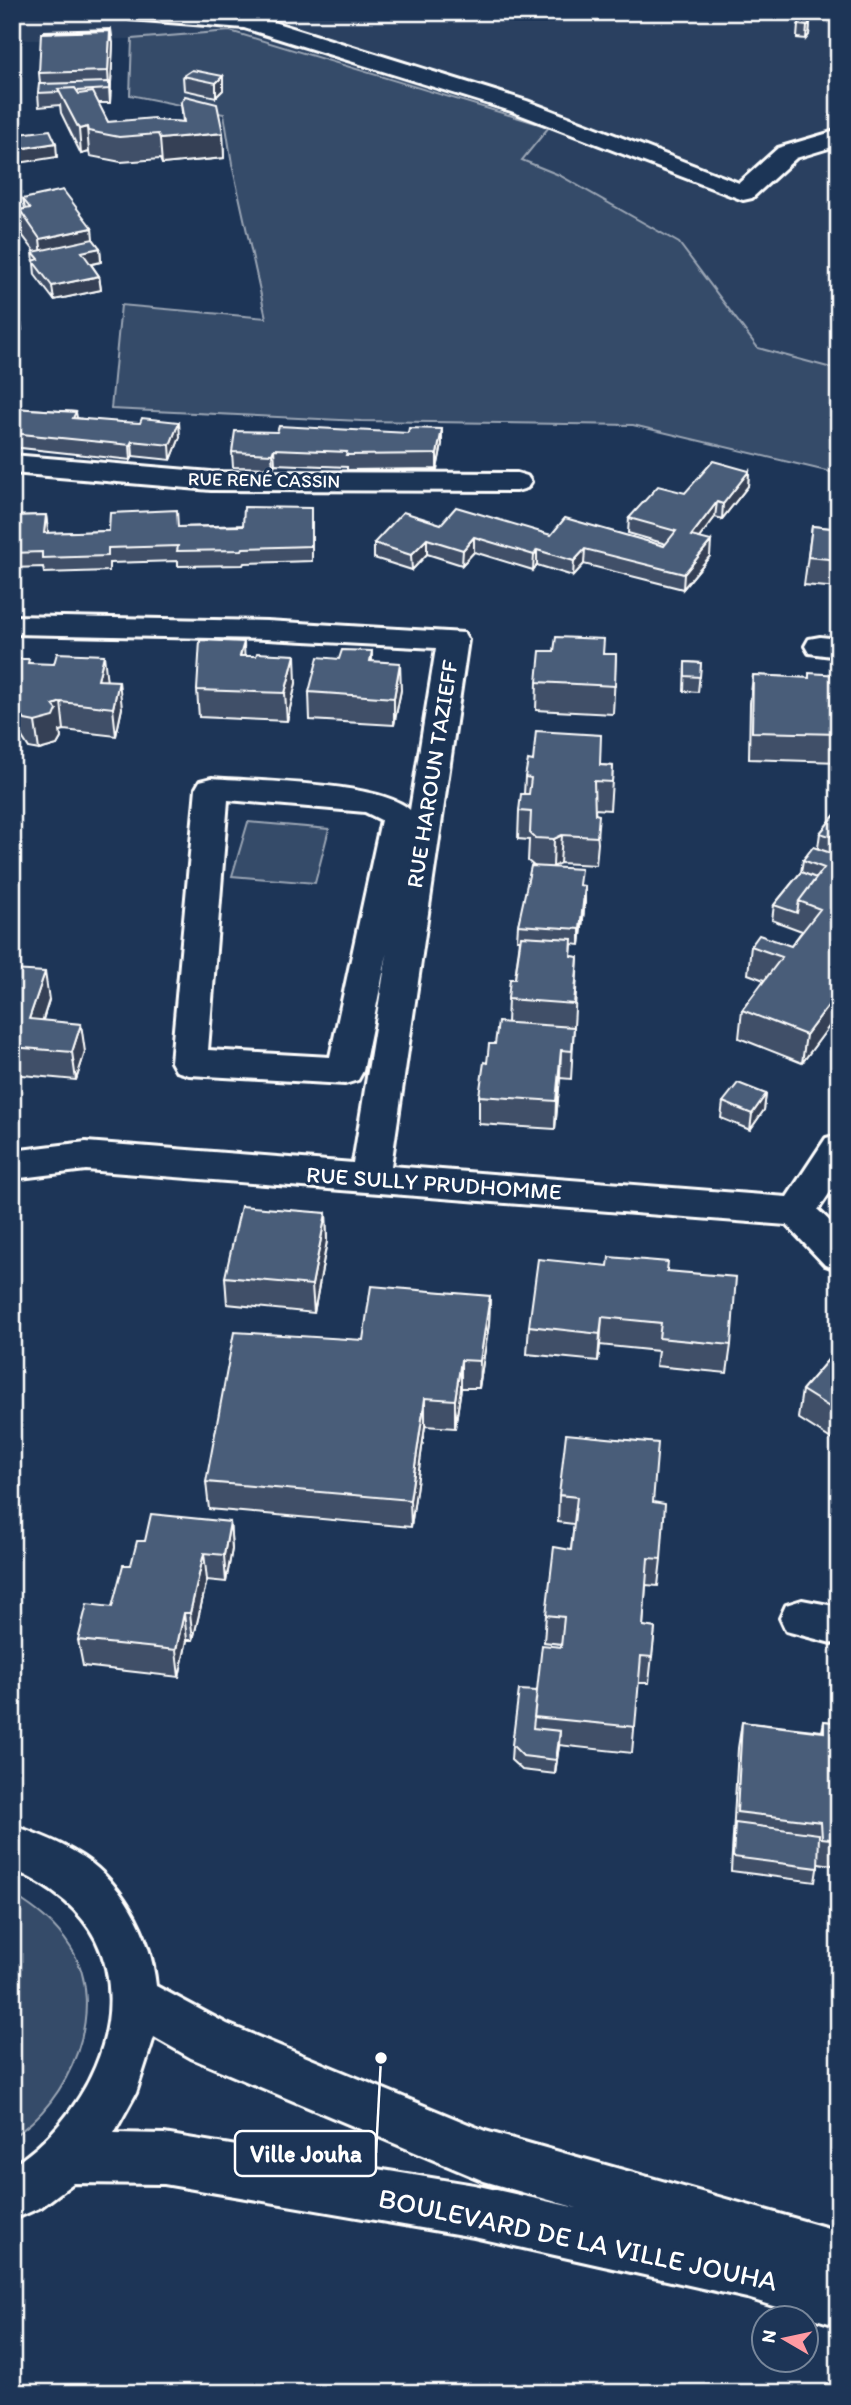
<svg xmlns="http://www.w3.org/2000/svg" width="851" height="2405" font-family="Itim,sans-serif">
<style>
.built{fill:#2a4161}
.green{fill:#364b69;stroke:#9aa5b4;stroke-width:2}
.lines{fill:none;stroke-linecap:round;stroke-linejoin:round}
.minor-casing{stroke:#fff;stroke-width:6}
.major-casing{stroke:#fff;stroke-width:6}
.minor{fill:#1d3557;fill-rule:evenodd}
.major{fill:#1d3557;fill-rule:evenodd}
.wall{fill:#405068;stroke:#fff;stroke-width:2}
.shaded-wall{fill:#344155;stroke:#fff;stroke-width:2}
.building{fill:#4a5d79;stroke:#fff;stroke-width:2}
.labels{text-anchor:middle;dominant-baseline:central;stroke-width:6;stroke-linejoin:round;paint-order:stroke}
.far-street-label{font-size:19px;fill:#fff;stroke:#1d3557}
.street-label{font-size:23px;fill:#fff;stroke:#1d3557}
.near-street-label{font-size:28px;fill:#fff;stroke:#1d3557}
.leader{fill:none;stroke:#fff;stroke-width:2.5}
.callout-dot{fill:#fff;stroke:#1d3557;stroke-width:2.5}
.callout{fill:#1d3557;stroke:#fff;stroke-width:2.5}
.callout-label{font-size:24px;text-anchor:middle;font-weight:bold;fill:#fff}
</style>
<rect width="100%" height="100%" fill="#1d3557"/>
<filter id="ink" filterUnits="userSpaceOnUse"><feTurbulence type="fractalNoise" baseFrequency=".0143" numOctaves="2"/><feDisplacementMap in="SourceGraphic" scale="14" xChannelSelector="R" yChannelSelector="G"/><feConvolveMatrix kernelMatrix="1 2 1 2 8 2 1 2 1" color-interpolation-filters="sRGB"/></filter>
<g filter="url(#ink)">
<path class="built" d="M12,12H839V370L758,348L679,243L559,175L521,160L549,127L231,31L132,39L28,40L12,36Z"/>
<path class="green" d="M230,31L549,127L522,160L559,175L679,243L758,348L839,370V474L633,425L361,421L111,409L121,305L266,318L232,164L224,114L130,95L132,39Z
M248,822L329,829L315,883L232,876Z
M12,1894C36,1909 55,1923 71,1948C109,2009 69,2103 12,2137Z"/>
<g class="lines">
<g class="minor-casing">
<path id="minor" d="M119,12H220L254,16L527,101L739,183L778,148L839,130V145L796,158L752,198L743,200L511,111L244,28L130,19Z
M12,455L211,472L517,473L527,476L531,482L527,488L517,491L211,490L12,473Z
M12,616L267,621L464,633L468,640L391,1166L787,1197L826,1138L839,1135V1179L818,1210L839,1230V1270L825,1265L787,1225L86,1170L12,1179V1151L86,1142L353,1163L387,954L363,1071L358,1080L345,1084L189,1075L176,1071L171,1062L196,788L200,781L212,778C257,782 380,782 410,810L436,648L267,639L12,634ZM228,800L365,812L381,820L330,1057L208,1050Z
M820,637L839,639V657L809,653L805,646L809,639Z
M802,1600L839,1607V1645L786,1631L780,1618L786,1605Z"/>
</g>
<g class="major-casing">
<path id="major" d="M12,1825C32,1832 54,1840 73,1851C120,1877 151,1933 156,1986L227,2024L485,2131L839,2231V2326L747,2298L474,2237L164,2184L73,2183L41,2207L12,2220V2166C82,2122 136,2021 96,1940C79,1906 46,1884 12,1869ZM154,2037L191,2058L484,2181L577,2208L474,2185L164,2134L114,2133L136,2093Z"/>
</g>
<use href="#minor" class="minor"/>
<use href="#major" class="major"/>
</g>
<path class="wall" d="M810,22L809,35L806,39L797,38L798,25Z
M113,43L110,103H98L108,122L155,120L183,122L181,103L223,133L224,158L162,164L160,159L121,162L90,156L89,152L81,154L61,113L60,105L39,107L38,93L40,84L39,73Z
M183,76H223V90L216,97L184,90Z
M23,199L93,239L100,248L101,262L91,264L99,276L101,290L54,300L35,275L33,252H35L23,236L20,210L25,209Z
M12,408L76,412L77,418L180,437L171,460L133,456L131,460L12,447Z
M277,432L442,444L437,469L347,470V467L275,464L273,468L233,467L232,452Z
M749,471L748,486L722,519L715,517L699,538L710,556L683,589L584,564L573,576L537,565L533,570L474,552L462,565L427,554L412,570L374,558V543L441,524L664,546L666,544L628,533L629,518L685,493Z
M46,515L48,533L109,531L179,527L312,523V561L244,563L243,565L178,566V561L109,563V571L44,573L43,567L12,568V516Z
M812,526L839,529V588L804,585Z
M372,651V661L401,690L394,725L310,720L309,692L339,659Z
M603,654H616L613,714L536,710L537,682Z
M244,656L296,683L287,721L199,717L197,690Z
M12,659L106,680L122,708L116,736L64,730L60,731L61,738L57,745L39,750L29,748L20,734L12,737Z
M685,662L701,663L698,692L684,691Z
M753,675L809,678L839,675V762L749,759L750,703Z
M600,765L613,766L610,810L595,809L598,843L596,865L560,863L553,867L580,885L585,901L580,945L572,944L571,956L578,957L571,1079L560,1078L555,1129L479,1124V1096L487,1063L495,1044L507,1023L508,999L515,979L520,940H517L518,925L534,866L528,861L529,840L518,839L519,811L524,794L525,777Z
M839,810V1013L802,1063L739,1038L742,1010L764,980L748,974L751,946H791L802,931L772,920L774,905L801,872L803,860L818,848L820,833Z
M12,970L49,1000L43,1020L85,1052L76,1080L12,1074Z
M766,1094L764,1110L750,1130L721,1118L723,1102Z
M326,1213L327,1241L314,1313L227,1304L225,1277Z
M667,1271L731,1345L727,1373L656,1366L658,1351L600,1345L598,1361L527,1354L529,1326Z
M490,1296L489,1324L479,1388H461L455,1428L425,1426L411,1527L209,1509L206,1482L363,1340Z
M839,1347V1444L798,1418L802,1390Z
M559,1495L653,1502L661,1559L658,1586L646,1585L643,1626L655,1628L649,1683H638L632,1753L559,1745L555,1774L522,1770L511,1760L512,1745L537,1691L561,1647V1644L544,1642L546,1615L571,1550L574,1524L558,1522Z
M230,1522L232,1549L226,1582L207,1580L193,1640H187L179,1677L83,1666L78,1640L112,1607L131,1565L145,1541Z
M824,1721L839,1723V1866L818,1863L815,1882L731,1871L738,1748L742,1722L822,1731Z"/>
<path class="shaded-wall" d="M810,22L809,35L806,39L807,26Z
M111,29L113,43L110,103L108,71L110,31Z
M223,76V90L216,97V83Z
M87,127L89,152L81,154L79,129Z
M223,133L224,158L162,164L160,139Z
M56,143L57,157L12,164V150Z
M92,228L94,249L100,248L101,262L83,266L43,264L40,239Z
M99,276L101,290L54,300L52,286Z
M20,315L22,330L12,332V317Z
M179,422L180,437L171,460L170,445Z
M442,429V444L437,469V454Z
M132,441L133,456L131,460L130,445Z
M274,449L275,464L273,468L272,454Z
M749,471L748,486L722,519L723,504Z
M717,502L715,517L689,551L691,536Z
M46,515L48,530L46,548L44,533Z
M474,537V552L462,565L463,550Z
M427,539V554L412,570L411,555Z
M711,541L710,556L683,589L684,574Z
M585,549L584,564L573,576L574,561Z
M537,550V565L533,570L534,555Z
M244,642L245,670L240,656Z
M104,655L107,683L98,680Z
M295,655L296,683L287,721L285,693Z
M400,663L401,690L394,725V698Z
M119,681L122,708L116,736L113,708Z
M61,702L64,730L60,731L61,738L57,745L39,750L35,722L53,705Z
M12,713L17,719L20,734L12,737Z
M562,835L560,863L553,867L554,839Z
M585,886V901L580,945V929Z
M45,972L49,1000L34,1047L29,1019Z
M839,991V1013L802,1063L806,1035Z
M81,1024L85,1052L76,1080L72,1052Z
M561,1050L560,1078L555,1129L556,1101Z
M766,1094L764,1110L750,1130L752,1114Z
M326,1213L327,1241L314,1313L312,1285Z
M490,1296L489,1324L479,1388L480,1361Z
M602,1317L600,1345L598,1361L600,1334Z
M461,1360V1388L455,1428V1400Z
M425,1398V1426L411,1527L410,1500Z
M230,1522L232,1549L226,1582L224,1555Z
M204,1553L207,1580L193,1640L190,1613Z
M184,1613L187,1640L179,1677L176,1650Z
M560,1731L559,1746L555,1774L556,1760Z"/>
<path class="building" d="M802,20L810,22L807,26L798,25Z
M111,29V42L110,31L43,33L44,31Z
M110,31L108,71L39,73L41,33Z
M192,70L223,76L216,83L183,76Z
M109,82V89L77,91L75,88L58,89L59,92L38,93L39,84Z
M75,88L79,94L93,92L108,122L154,118L155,120L184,122L181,103L185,96L217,104L223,133L160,139L158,134L119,137L88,131L87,127L79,129L58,89Z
M50,130L56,143L12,150V135Z
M63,190L92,228L40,239L20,210L30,208L23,199Z
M93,239L100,248L82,252L99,276L52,286L33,261L39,259L33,252Z
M12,305L20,315L12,317Z
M12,408L76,412L73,418L122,422L140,423L142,418L179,422L170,445L132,441L130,445L12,433Z
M279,426L408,433L409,428L442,429L437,454L346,455L347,452L274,449L272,454L232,452L235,431L277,432Z
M713,461L749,471L723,504L717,502L691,536L711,541L684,574L585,549L574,561L537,550L534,555L474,537L463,550L427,539L411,555L374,543L403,512L441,524L456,507L551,535L565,518L664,546L676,531L629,518L658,486L685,493Z
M244,507L311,508V546L243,548L242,550L177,551L178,546L108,548V556L42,558V552L12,553V516L46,515L44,533L109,531L110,513L177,510L178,527L243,526Z
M812,526L839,529V560L808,557Z
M556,637L604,639L603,654H616L615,686L537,682L540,651H554Z
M200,640L244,642L240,656H256L257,653L295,655L285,693L197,690Z
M342,650L372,651L370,661L400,663L394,698L309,692L318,657L339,659Z
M57,653L104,655L98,680L119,681L113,708L61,702L53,705L57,710L54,717L35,722L25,720L12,702V659H29L28,663L54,664Z
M685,662L701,663L700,677L685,676Z
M809,673L839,675V734L752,732L753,675L809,678Z
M12,712L17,719L12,721Z
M536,731L601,735L600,765L613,766L612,782L594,781L595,814L599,815L597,837L562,835L554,839L535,838L530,833L531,812L519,811L521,794H529L531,778L525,777L528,760L533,761Z
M839,810V839L820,833Z
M813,847L834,854L839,849V991L806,1035L742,1010L782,957L751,946L759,935L791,946L820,909L799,901L824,868L803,860Z
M531,866L581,869L579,885L585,886L580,929L518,925Z
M801,872L816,878L799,901L797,913L774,905Z
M521,936L572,939L571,956L578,957L574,1004L508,999L510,979H515Z
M12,970L45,972L29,1019L81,1024L72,1052L12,1047Z
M498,1022L574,1027L572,1051L561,1050L556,1101L479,1096L484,1062L487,1063L489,1044H495Z
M738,1083L766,1094L752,1114L723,1102Z
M241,1206L326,1213L312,1285L225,1277Z
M609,1257L668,1262L667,1271L736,1277L731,1345L659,1338L661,1323L602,1317L600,1334L529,1326L538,1259L608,1266Z
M371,1286L490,1296L480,1361L461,1360L455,1400L425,1398L410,1500L206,1482L234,1332L363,1340Z
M839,1347V1413L802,1390Z
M566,1434L658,1443L653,1502L665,1504L661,1559L648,1558L643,1626L655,1628L652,1657L641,1656L635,1727L534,1717L542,1645L561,1647L564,1617L546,1615L554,1547L571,1550L577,1497L559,1495Z
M151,1514L230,1522L224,1555L204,1553L190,1613H184L176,1650L78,1640L87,1604L112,1607L123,1565H131L137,1541H145Z
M519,1690L537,1691L533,1728L560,1731L556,1760L523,1756L512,1745Z
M824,1721L839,1723V1840L822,1838L821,1822L737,1812L742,1722L824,1732Z
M735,1823L819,1834L818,1868L733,1857Z"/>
</g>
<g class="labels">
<g class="far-street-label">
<text transform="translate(264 480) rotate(1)">RUE RENÉ CASSIN</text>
</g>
<g class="street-label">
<text transform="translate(432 774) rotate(-81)">RUE HAROUN TAZIEFF</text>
<text transform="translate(434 1183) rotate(4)">RUE SULLY PRUDHOMME</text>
</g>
<g class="near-street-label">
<text transform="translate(578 2239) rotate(12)">BOULEVARD DE LA VILLE JOUHA</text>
</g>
</g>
<path class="leader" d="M381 2058L376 2153"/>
<circle class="callout-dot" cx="381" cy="2058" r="7"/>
<rect class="callout" x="235" y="2131" width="141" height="45" rx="7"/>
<g class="callout-label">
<text x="306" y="2162">Ville Jouha</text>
</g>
<rect width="851" height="2405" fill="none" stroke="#1d3557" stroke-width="42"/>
<rect x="21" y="21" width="809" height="2363" fill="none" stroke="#fff" stroke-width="2.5" filter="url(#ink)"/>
<g transform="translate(785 2339) rotate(279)"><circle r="33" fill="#1d3557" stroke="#77869a" stroke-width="2"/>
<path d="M0-5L12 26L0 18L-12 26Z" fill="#ff9aa2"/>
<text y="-10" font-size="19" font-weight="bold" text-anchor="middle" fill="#ffffff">N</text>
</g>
</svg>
